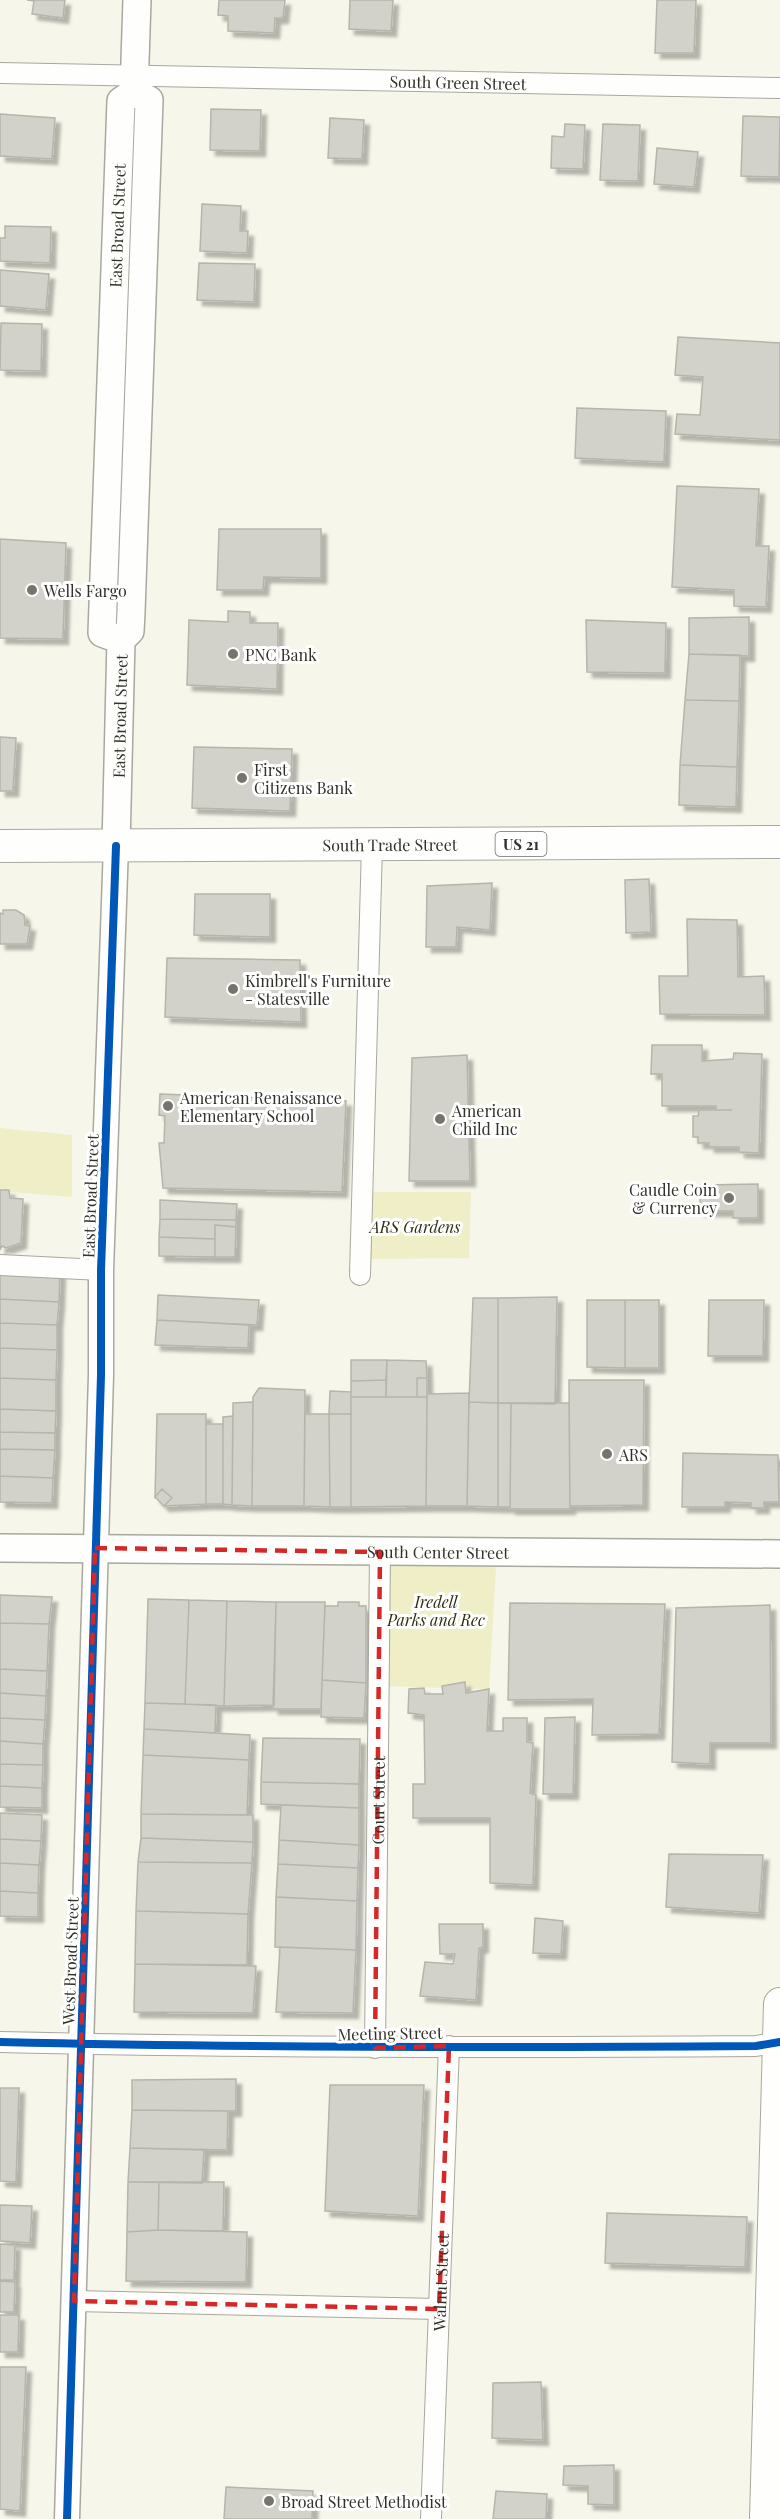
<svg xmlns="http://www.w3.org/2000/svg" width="780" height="2519" font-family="'Playfair Display',serif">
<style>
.green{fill:#f0eec7}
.building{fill:#d3d2ca;stroke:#b5b5ac;stroke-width:1.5;filter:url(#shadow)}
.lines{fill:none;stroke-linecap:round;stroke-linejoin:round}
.minor-casing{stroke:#a8a89f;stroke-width:22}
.tertiary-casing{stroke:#a8a89f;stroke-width:27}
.secondary-casing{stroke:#a8a89f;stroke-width:30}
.primary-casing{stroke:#a8a89f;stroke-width:34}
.minor{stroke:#fefefc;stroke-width:20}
.tertiary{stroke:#fefefc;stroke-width:24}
.secondary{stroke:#fefefc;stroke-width:27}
.primary{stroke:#fefefc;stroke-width:32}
.cycleway-casing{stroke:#fff;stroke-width:11}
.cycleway{stroke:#0057b8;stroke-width:8}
.marked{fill:none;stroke:#d62828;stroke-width:4.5;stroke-dasharray:12 8;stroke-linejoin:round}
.poi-dot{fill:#76756d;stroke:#fff;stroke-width:2}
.labels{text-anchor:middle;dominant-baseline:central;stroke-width:6;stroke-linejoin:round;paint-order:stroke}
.shield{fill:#fff;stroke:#6f6e69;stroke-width:1.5}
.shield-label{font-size:15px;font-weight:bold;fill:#313029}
.street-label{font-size:16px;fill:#313029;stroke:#fff}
.poi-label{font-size:16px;fill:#313029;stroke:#fff;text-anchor:start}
.park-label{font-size:16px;font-style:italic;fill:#2f2d0f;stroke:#fff}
</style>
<defs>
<filter id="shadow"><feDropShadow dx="5.5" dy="5.5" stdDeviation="1.5" flood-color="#0004"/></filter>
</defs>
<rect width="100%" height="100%" fill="#f6f6ea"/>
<path class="green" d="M0,1128L72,1135V1197L0,1191Z
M362,1192H471L469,1258L360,1259Z
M497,1551L489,1689L377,1686L380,1552Z"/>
<path class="building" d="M27,0H65L63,18L32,14L34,1Z
M219,0H285L283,18H275L274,33L228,31V16L218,15Z
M350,0H393L391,31L349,29Z
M657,0H696L694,53H655Z
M211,109L261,110L260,151L210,150Z
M0,114L55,118L52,159L0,156Z
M743,116L780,117L779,177L741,176Z
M330,118L364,120L362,159L328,158Z
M565,124L585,125L583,169L551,168L552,136L564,137Z
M603,124L640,125L638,181L600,180Z
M657,148L698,152L694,187L654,184Z
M202,204L241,206L240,231H248L247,253L200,251Z
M5,226L51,227L50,263L0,261V238H5Z
M199,263L255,264L254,302L197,300Z
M0,270L49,274L46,310L0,306Z
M1,323L42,324L41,371L0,370Z
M678,337L780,343V440L675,434L677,414L700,415L703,377L675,375Z
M577,408L666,411L664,462L575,458Z
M677,486L759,489L756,546H769L766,607L734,606V590L672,587Z
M219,529H321V578L264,577L263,590H217Z
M0,539L66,543L63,639L0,638Z
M228,611L250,612V623H278L277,689L187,685L189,620L228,622Z
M749,617V656L689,654V618Z
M586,620L666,623L665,673L587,672Z
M689,654L740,655L739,701L685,700Z
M685,700L739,701L737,767L680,765Z
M0,737L16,738L13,791H0Z
M194,747L292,749L290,811L192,808Z
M680,765L737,767L736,807L679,805Z
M649,879L651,932L626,933L625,880Z
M492,883L490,930L457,927L456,947H426L427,886Z
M195,894H270V937L194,935Z
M3,910H16L24,915L25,925L30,926L27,944H0V913L3,914Z
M687,919L737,920L738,977L764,976L765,1015L660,1014L659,976H688Z
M167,958L300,960L301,1022L165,1017Z
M652,1045H702V1061L733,1059L734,1053L762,1054L759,1153L739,1152V1147H709V1143H698V1137H693V1116H698L699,1110H732H716V1106H662V1074H651Z
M467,1055L470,1181H409L412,1058Z
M160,1094L346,1101L342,1192L163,1188L159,1143H164L165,1116L159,1115Z
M758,1184V1218H733V1211H700V1185Z
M0,1190H9L10,1198L23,1199L21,1243L6,1248L2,1246L0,1250Z
M160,1200L237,1204L236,1220L160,1219Z
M160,1219L236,1220V1227L215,1225V1239L159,1237Z
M215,1225L236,1227L235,1257H215Z
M159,1237L215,1239V1257L159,1256Z
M0,1268L60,1271L59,1302L0,1299Z
M158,1295L259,1300L257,1325L157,1320Z
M557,1297L555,1404L498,1403V1298Z
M473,1298H498V1403L469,1402Z
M0,1299L59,1302L57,1325L0,1323Z
M587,1300H625V1368L587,1367Z
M625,1300H659V1368H625Z
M709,1300H764L763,1356H708Z
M157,1320L249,1325L248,1348L155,1345Z
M0,1323L57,1325V1350L0,1348Z
M0,1348L57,1350L56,1380L0,1378Z
M351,1360H387L386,1380L351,1381Z
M387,1360L426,1361L427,1378H417V1397H386Z
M0,1378L56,1380V1411L0,1409Z
M417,1378H427V1397H417Z
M386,1380V1397H351V1381Z
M569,1380H644L643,1505L570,1506Z
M259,1388L305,1390L304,1506H252L253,1397Z
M330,1391L351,1392V1414H329Z
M469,1393L467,1506H426L427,1394Z
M351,1397H427L426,1506L351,1507Z
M253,1402L252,1506L232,1505L233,1403Z
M469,1402L498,1403V1507L467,1506Z
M498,1403H511L510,1507H498Z
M511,1403H569L570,1509H510Z
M0,1409L56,1411L55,1433L0,1432Z
M157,1414H206V1504L164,1506L172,1498L162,1489L155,1497Z
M305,1414H329L330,1507L304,1506Z
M329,1414H351V1507H330Z
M233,1416L232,1505L223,1504V1417Z
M206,1424H223V1504H206Z
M0,1432L55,1433V1450L0,1449Z
M0,1449L55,1450L53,1478L0,1476Z
M683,1453L778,1455L779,1502H764V1508H751V1503L725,1502V1507H682Z
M0,1476L53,1478L52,1503L0,1502Z
M162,1489L172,1498L164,1506L155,1497Z
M0,1595L52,1597L49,1624L0,1623Z
M148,1599L189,1600L185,1704L145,1703Z
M189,1600L227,1601L224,1706L185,1704Z
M227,1601L276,1602L274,1705L224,1706Z
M276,1602H325L321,1709H273Z
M338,1602H359V1606H366V1683L322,1680L325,1606H338Z
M510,1603L665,1604L659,1734L592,1735L593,1699L508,1700Z
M770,1605L771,1743H710V1764L672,1762L676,1608Z
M0,1623L49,1624L47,1671L0,1669Z
M0,1669L47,1671L46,1696L0,1693Z
M322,1680L366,1683L364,1718L321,1717Z
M465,1682L466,1693L489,1689L487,1731H503V1718H527V1742L533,1743L530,1793L536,1795L533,1885L490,1883V1818H413V1784H425L424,1715L408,1713L409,1689L424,1688L425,1694H443L442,1686Z
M0,1693L46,1696L45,1720L0,1718Z
M145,1703L216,1705L215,1733L144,1729Z
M575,1717L573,1794H543L545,1718Z
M0,1718L45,1720L43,1744L0,1741Z
M144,1729L250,1735L249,1760L143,1755Z
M263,1738L360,1739L359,1784L261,1782Z
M0,1741L43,1744V1765L0,1764Z
M143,1755L249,1760L247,1815L141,1814Z
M0,1764L43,1765L42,1788L0,1786Z
M261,1782L359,1784V1808L261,1804Z
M0,1786L42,1788V1808L0,1807Z
M281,1805L359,1808V1845L279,1840Z
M0,1813L42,1815L41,1841L0,1839Z
M141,1814L253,1815V1842L141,1838Z
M141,1838L253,1842L252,1863L138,1862Z
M0,1839L41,1841L39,1865L0,1863Z
M279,1840L359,1845L358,1868L278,1864Z
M669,1854L763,1855L759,1913L666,1907Z
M138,1862L252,1863L248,1914L136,1911Z
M0,1863L39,1865L38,1893L0,1891Z
M278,1864L358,1868L357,1901L276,1897Z
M0,1891L38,1893V1917L0,1916Z
M276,1897L357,1901L356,1950L275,1947Z
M136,1911L248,1914L247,1965L135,1964Z
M535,1918L563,1921L561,1954L533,1953Z
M439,1924H483V1947L479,1948L476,2000L420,1996L425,1962L453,1964L455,1954H440Z
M280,1947L356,1950L353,2013L276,2012Z
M135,1964L256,1966L253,2013L134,2012Z
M236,2079V2111L132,2110V2080Z
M330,2085H424L418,2216L325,2211Z
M0,2088H19L16,2182L0,2181Z
M132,2110L228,2111L227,2150L130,2148Z
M130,2148L204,2150L202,2183L128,2182Z
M128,2182H159L158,2230L127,2232Z
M159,2182H224L223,2231L158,2230Z
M0,2205L32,2206L30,2243L0,2241Z
M607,2213L747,2217L745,2267L605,2263Z
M158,2230L247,2232L246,2282L126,2281L127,2232Z
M0,2244L15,2245L14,2280H0Z
M0,2281L15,2282L14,2312H0Z
M0,2315H19L18,2352H0Z
M0,2367H26L20,2511L0,2509Z
M541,2382L543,2440L492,2438L493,2383Z
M614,2465V2505L588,2504V2486L563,2485L564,2466Z
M226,2487L313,2491L312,2519H224Z
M496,2491L547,2494L546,2519H493Z"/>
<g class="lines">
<g class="minor-casing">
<g id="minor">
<path id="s1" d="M0,73L780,88"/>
<path d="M0,1265L101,1270"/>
<path d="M360,1275L372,845"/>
<path d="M0,2042C252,2048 504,2048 756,2046L780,2042"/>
<path id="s2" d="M375,2048L380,1552"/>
<path d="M74,2301L439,2309"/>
<path id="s3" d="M431,2519L449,2046"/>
</g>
</g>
<g class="tertiary-casing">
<path id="tertiary" d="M67,2519L101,1375V1270L116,846"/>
</g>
<g class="secondary-casing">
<g id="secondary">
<path d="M134,92L137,0"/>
<path id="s4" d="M121,640L102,633L121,101L134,92"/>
<path id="s5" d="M116,846L121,640L130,631L131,612L149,100L134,92"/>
<path id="s6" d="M0,1548L780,1554"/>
</g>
</g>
<g class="primary-casing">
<g id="primary">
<path id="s7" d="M0,846L780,842"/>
<path d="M766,2519L780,2004"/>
</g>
</g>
<use href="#minor" class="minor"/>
<use href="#tertiary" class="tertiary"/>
<use href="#secondary" class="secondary"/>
<use href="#primary" class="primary"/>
<g class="cycleway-casing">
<path id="cycleway" d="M0,2042C252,2048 504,2048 756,2046L780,2042
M67,2519L101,1375V1270L116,846"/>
</g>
<use href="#cycleway" class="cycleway"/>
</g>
<path class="marked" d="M95,1548L380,1552L375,2048L449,2046L439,2309L74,2301Z"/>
<g class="poi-dot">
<circle cx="32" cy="590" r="6"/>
<circle cx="233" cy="654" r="6"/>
<circle cx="242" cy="778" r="6"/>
<circle cx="233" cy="989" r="6"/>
<circle cx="168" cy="1106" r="6"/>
<circle cx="440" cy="1119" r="6"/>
<circle cx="729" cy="1198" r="6"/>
<circle cx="607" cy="1454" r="6"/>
<circle cx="269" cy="2501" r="6"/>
</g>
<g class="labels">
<rect class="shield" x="495.5" y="832" width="51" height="24" rx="4.5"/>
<g class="shield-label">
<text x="521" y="844">US 21</text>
</g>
<g class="street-label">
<text stroke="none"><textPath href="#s1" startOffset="458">South Green Street</textPath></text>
<text stroke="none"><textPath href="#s4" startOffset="428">East Broad Street</textPath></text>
<text stroke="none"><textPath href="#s5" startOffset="130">East Broad Street</textPath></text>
<text stroke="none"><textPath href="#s7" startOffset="390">South Trade Street</textPath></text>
<text transform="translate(90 1196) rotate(-88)">East Broad Street</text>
<text stroke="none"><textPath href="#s6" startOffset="438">South Center Street</textPath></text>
<text stroke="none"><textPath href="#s2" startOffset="248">Court Street</textPath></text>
<text transform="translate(70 1961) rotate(-88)">West Broad Street</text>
<text transform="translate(390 2033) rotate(-1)">Meeting Street</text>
<text stroke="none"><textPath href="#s3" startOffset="237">Walnut Street</textPath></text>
</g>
<g class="poi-label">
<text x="44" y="590">Wells Fargo</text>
<text x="245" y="654">PNC Bank</text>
<text x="254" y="769">First<tspan x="254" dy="18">Citizens Bank</tspan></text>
<text x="245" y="980">Kimbrell's Furniture<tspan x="245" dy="18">- Statesville</tspan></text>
<text x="180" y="1097">American Renaissance<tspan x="180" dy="18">Elementary School</tspan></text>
<text x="452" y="1110">American<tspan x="452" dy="18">Child Inc</tspan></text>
<text x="717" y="1189" text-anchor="end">Caudle Coin<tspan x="717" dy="18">&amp; Currency</tspan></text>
<text x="619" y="1454">ARS</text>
<text x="281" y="2501">Broad Street Methodist</text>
</g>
<g class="park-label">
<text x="415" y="1226">ARS Gardens</text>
<text x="436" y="1601">Iredell<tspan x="436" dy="18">Parks and Rec</tspan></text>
</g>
</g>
</svg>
